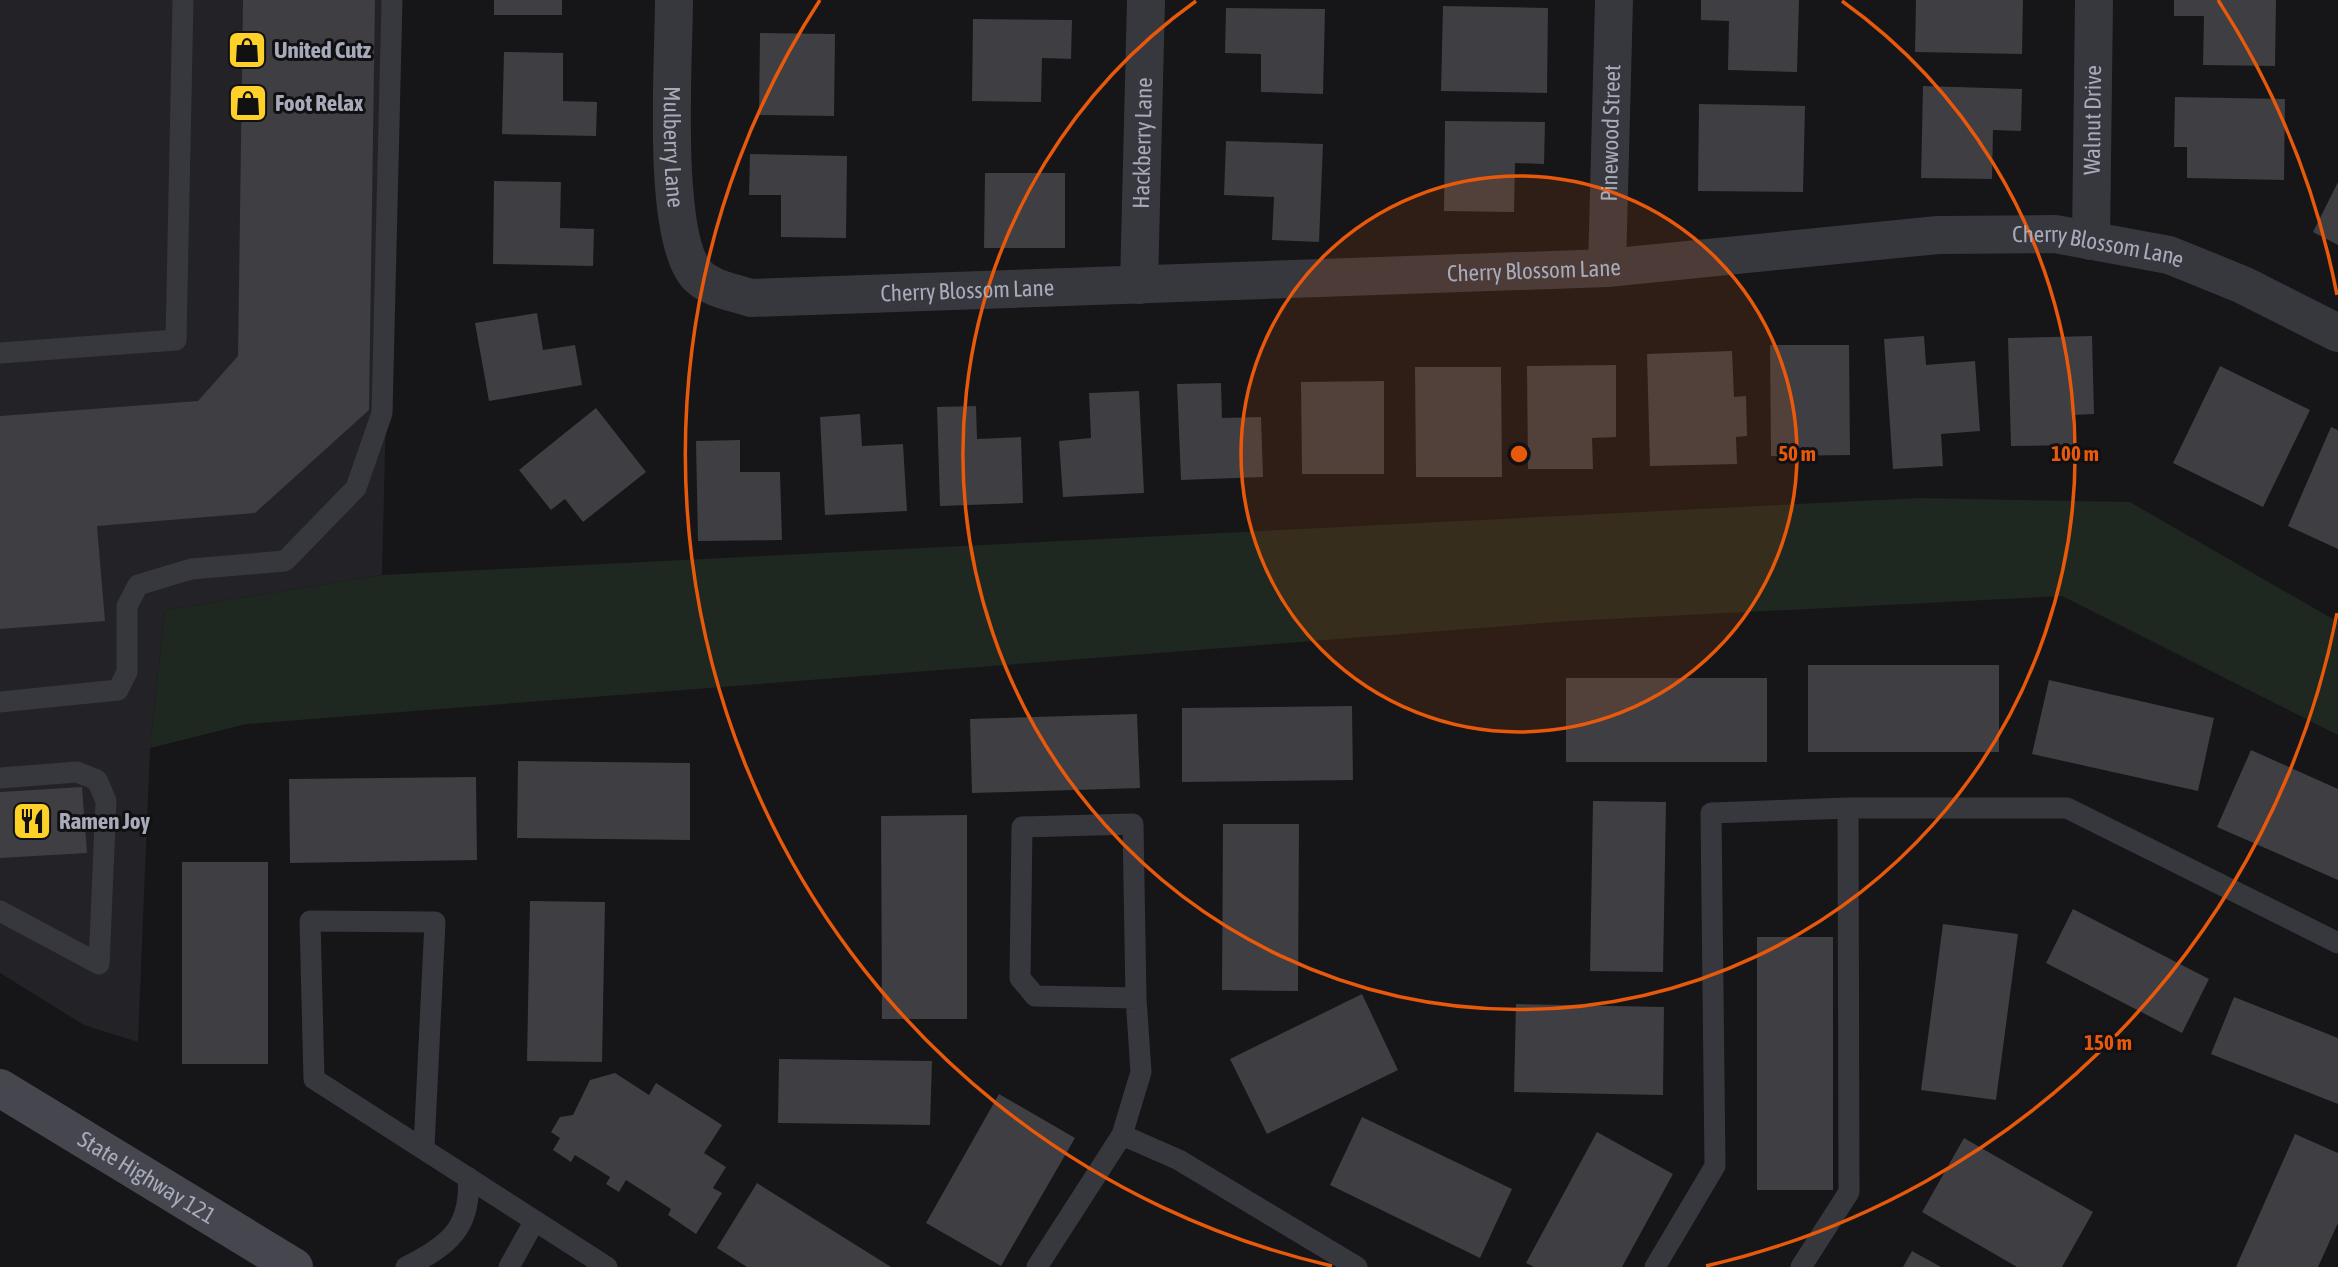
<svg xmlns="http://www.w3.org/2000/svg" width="2338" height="1267" font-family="'Asap Condensed',sans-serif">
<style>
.built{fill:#232226}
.green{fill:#1e2720}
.building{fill:#3e3e43}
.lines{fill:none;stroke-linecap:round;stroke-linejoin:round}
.lane{stroke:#37373e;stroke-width:21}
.street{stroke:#37373e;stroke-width:38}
.secondary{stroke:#45464e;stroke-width:38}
.ring{fill:none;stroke:#e8590c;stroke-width:3.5}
.labels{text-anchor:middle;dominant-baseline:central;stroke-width:6;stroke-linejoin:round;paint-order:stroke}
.poi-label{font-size:23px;font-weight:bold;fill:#a7abb9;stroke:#111113;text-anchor:start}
.street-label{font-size:23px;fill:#a7abb9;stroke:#111113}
.centre{fill:#e8590c;stroke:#111113;stroke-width:3.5}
.ring-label{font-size:21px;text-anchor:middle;font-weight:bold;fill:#e8590c;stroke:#111113;stroke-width:6;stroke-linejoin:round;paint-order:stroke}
</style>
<rect width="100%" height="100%" fill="#161618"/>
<path class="built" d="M0,0H396L382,575L165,610L150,748L138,1042L84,1025L0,973Z"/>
<path class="green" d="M1920,498L2130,502L2338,622V735L2062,596L1570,621L246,724L150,748L165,610L382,575Z"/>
<path class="building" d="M243,0H375L369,410L255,513L97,526L105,621L0,629V416L198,401L238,356Z
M494,0H562V15H494Z
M1701,0H1799L1797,72L1728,70L1729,21L1701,20Z
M1916,0H2023L2022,54L1915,52Z
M2174,0H2276L2275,66L2203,65L2204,16H2174Z
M1443,6L1548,8L1547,93L1441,91Z
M1226,8L1325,9L1323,94L1261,92V54L1225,53Z
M973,19L1072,20L1071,59L1042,58L1041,102L972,101Z
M760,33L835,34L834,116L759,115Z
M504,52L563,53V101L597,102L596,136L502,134Z
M1923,86L2022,89L2021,131L1993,130L1992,179L1921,178Z
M2175,97L2285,99L2284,180L2187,178V147H2174Z
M1699,104L1805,106L1803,192L1698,191Z
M1445,121L1545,122L1544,164L1515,163L1514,212L1444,211Z
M1226,141L1323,144L1319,242L1272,240L1274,197L1224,195Z
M750,154L847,156L846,238L781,237V195H749Z
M985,173H1065V248H984Z
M494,181L561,182L560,228L594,229L593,266L493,264Z
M2338,182V245L2313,232Z
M537,313L543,350L575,345L582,385L489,401L475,323Z
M1924,336L1926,365L1975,361L1980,431L1941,434L1943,466L1893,469L1884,339Z
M2092,336L2094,414L2072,415L2073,445L2011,446L2008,338Z
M1770,345H1849L1850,455L1771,456Z
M1732,351L1734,397L1746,396L1747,436L1736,437L1737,464L1650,466L1647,354Z
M1616,365V437L1592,438L1593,469H1528L1527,366Z
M2220,366L2310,410L2263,507L2173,463Z
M1415,367H1501L1502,477H1416Z
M1384,381V474H1302L1301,382Z
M1221,383L1222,418L1261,417L1263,477L1181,480L1177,384Z
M1139,391L1144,493L1063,497L1059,441L1091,438L1089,393Z
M976,406L977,439L1021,437L1023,503L940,506L937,407Z
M596,408L646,472L583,522L565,499L551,510L519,470Z
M860,414L862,446L903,444L907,511L825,515L820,417Z
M2331,427L2338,430V549L2288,526Z
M740,440V472H780L782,540L698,541L696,441Z
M1808,665H1999V752H1808Z
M1566,678H1767V762H1566Z
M2049,680L2214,718L2198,791L2032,754Z
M1352,706L1353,780L1182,782V708Z
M1137,714L1140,788L972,793L970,719Z
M2251,750L2338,789V880L2217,827Z
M518,761L690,763V840L517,838Z
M476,777L477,860L290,863L289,779Z
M82,787L87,853L0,858V792Z
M1593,801L1666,802L1663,972L1590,971Z
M967,815V1019H882L881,816Z
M1223,824H1299L1298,991L1222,990Z
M182,862H268V1064H182Z
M530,901L605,902L602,1062L527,1061Z
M2073,909L2209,979L2182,1033L2046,963Z
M1943,924L2018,934L1996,1100L1921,1090Z
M1757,937H1833V1190H1757Z
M1362,994L1398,1070L1267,1134L1230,1059Z
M2234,997L2338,1038V1104L2211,1054Z
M1516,1004L1664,1007L1663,1095L1514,1092Z
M779,1059L932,1061L930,1125L778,1123Z
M615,1073L649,1095L656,1083L722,1125L704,1153L726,1167L713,1188L722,1193L696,1234L668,1215L671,1209L626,1180L619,1192L606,1184L610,1177L575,1155L571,1162L553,1150L560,1138L551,1132L560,1117L573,1115L590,1080Z
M999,1094L1075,1138L1001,1266L926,1223Z
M1362,1117L1512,1189L1480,1258L1330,1185Z
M1597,1132L1673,1174L1622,1267H1534L1526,1263Z
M2295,1134L2338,1153V1223L2318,1267H2236Z
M1964,1138L2093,1212L2062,1267H2017L1922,1212Z
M757,1183L891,1267H747L717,1248Z
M1912,1251L1941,1267H1903Z"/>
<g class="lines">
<path class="lane" d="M0,353L176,340L183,0
M0,702L118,690L127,672V606L138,585L191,569L285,561L356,488L382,413L392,0
M0,778L77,772L97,780L106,801L99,964L0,911
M1122,1135L1141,1072L1136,998L1035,996L1020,978L1022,827L1133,824L1136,998
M424,1147L435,922L310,921L314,1079L607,1267
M406,1267C448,1246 472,1228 468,1177
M509,1267L534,1222
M1037,1267L1122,1135L1179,1160L1357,1267
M1655,1267L1715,1166L1711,813L1848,808H2067L2338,943
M1801,1267L1849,1192L1848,808"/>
<g class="street">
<path id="s1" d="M674,0C674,56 661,236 697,275C710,289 733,292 751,298L1607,268L1938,235L2055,234L2169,255L2243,285L2338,333"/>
<path id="s2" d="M2091,241L2094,0"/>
<path id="s3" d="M1607,268L1614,0"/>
<path id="s4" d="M1139,285L1146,0"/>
</g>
<path class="secondary" id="s5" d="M0,1088L294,1267"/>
</g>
<circle cx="1519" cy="454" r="278" fill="#e8590c" fill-opacity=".12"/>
<g class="ring">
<circle cx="1519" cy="454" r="278"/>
<path d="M1842 1A556 556 0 1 1 1196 1"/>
<path d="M2337 613A833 833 0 0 1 1706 1266M1332 1266A833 833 0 0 1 820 0M2218 0A833 833 0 0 1 2337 295"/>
</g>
<defs>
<g id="shop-square" transform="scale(2.0125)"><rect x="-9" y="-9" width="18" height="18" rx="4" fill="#fed128" stroke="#111113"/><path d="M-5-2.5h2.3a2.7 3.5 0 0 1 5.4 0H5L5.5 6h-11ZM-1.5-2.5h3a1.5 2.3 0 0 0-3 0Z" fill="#111"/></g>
<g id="restaurant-square" transform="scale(2.0125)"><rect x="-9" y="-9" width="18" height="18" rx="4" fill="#fed128" stroke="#111113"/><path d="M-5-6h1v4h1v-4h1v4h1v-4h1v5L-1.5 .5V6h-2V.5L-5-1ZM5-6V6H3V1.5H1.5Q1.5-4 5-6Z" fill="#111"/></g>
</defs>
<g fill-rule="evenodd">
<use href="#shop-square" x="247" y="50"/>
<use href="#shop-square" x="248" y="103"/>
<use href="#restaurant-square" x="32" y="821"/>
</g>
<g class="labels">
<g class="poi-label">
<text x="274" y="50">United Cutz</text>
<text x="275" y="103">Foot Relax</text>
<text x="59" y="821">Ramen Joy</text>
</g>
<g class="street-label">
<text stroke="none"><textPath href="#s2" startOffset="121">Walnut Drive</textPath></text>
<text stroke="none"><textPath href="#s3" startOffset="135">Pinewood Street</textPath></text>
<text stroke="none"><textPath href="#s4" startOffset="142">Hackberry Lane</textPath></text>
<text stroke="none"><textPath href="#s1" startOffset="147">Mulberry Lane</textPath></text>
<text stroke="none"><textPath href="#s1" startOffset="1689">Cherry Blossom Lane</textPath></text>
<text stroke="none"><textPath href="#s1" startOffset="1122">Cherry Blossom Lane</textPath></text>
<text stroke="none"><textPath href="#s1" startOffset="555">Cherry Blossom Lane</textPath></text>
<text stroke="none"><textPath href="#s5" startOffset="172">State Highway 121</textPath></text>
</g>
</g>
<circle cx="1519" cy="454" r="10" class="centre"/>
<g class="ring-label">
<text x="1797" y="461">50 m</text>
<text x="2075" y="461">100 m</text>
<text x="2108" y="1050">150 m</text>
</g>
</svg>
